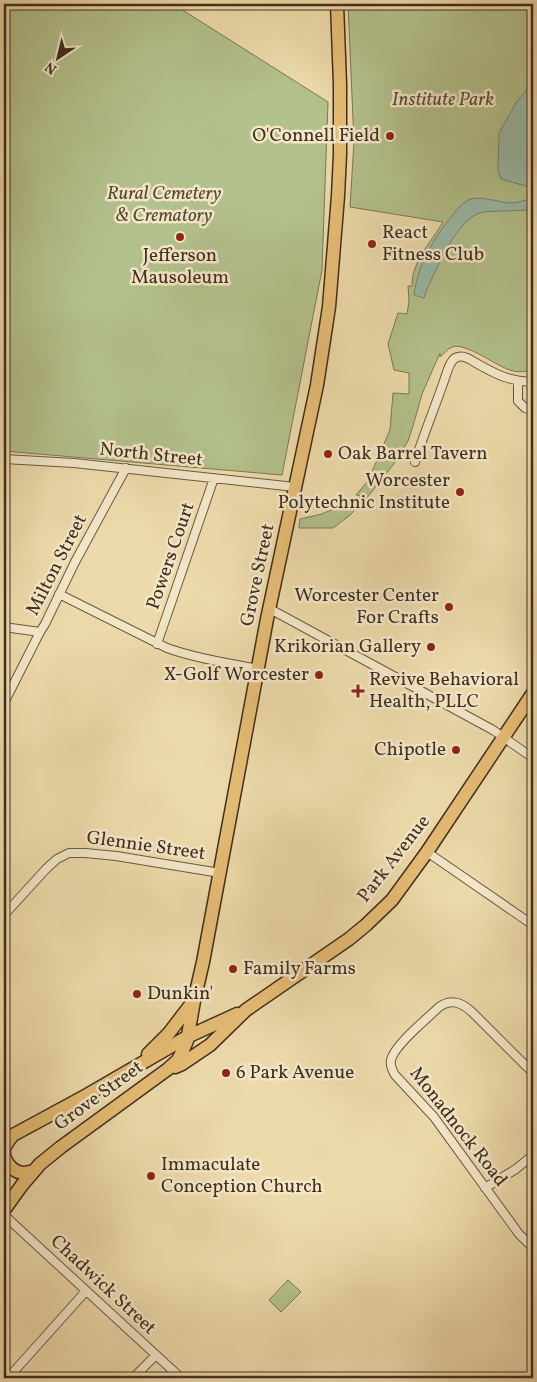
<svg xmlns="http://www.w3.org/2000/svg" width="537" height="1382" font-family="Vollkorn,serif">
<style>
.green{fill:#b3c18c;stroke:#7a7856}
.water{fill:#99bba8;stroke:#758371}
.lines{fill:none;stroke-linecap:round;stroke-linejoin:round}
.minor-casing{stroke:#6b5942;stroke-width:10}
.primary-casing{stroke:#402e1f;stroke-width:15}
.minor{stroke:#f3e7c8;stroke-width:8}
.primary{stroke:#e6bd75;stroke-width:12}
.poi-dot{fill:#8f2418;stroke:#f3e7c8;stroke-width:2}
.labels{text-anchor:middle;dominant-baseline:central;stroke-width:5;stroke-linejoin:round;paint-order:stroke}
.park-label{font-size:19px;font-style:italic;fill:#574b35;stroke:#f3e7c8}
.poi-label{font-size:19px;fill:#402e1f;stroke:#f3e7c8;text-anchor:start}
.street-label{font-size:19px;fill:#402e1f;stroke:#f3e7c8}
</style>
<rect width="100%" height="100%" fill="#eddaaa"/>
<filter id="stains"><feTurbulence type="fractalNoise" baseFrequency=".004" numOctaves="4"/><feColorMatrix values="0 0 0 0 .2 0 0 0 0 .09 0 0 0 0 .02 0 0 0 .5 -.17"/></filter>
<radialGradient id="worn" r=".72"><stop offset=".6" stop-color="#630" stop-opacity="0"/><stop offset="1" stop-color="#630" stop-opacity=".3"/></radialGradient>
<path class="green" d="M4,4H173L328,102L322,270L282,475L4,451Z
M348,4H533V371C526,371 517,373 510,370C496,366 466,342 452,347C447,349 444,354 440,357V353L422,394L413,426L408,441L393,465L366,499L349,516L333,528H299L300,519L322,514L362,496L356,495L368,481L390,430L393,393L409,394V373L394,370L388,344L398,313L407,314L409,301L408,286H412C412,260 431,243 443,222L350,207L354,142Z
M288,1280L301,1292L281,1312L269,1300Z"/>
<path class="water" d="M533,83V190L529,187L501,179L498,171L499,133L517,101Z
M533,195V209C517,212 500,210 483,212C457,217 437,269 426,291L424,298L414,295C418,264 432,241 451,217C455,211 464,201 471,199C479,196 500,202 509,203C517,203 524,201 532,198Z"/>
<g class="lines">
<g class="minor-casing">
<path id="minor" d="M518,381V401L525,408L533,410
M4,459L74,463L295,487
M415,462C425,430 438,400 448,369C450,365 452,358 458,357C464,355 471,360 476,363C497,375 509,381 533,382
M59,594L167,648C197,659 228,663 258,669
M270,609L493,730L533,758
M4,627L40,632
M157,644L214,478
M4,703L40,632L45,624L75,562L126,468
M427,852L533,925
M4,915L46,869L57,859L69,853H85L116,856L220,873
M533,1073L472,1012C462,1003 452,998 439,1007C428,1018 394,1045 391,1060C390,1065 392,1070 395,1075L434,1117L519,1234L533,1248
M485,1188L516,1169L533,1155
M4,1215L181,1378
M8,1378L86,1291
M133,1378L156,1355"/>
</g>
<g class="primary-casing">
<path id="primary" d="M148,1054L169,1033L192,1003
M175,1067L182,1064L210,1045L246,1010L349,939L366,925L392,900L427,852L533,693
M13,1135C10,1139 6,1143 4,1149C2,1159 11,1171 22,1173C26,1173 30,1172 34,1171
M4,1140L87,1095L187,1037L237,1014
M4,1210L22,1185L40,1164L61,1147L168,1069L178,1060L183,1050L187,1041L194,1001L203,962L267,619L317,385L329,307L338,196L340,155V84L337,4"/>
</g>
<use href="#minor" class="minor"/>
<use href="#primary" class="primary"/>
</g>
<g class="poi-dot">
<circle cx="390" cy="136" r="5"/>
<circle cx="180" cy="237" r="5"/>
<circle cx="372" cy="244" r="5"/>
<circle cx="328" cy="454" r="5"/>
<circle cx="460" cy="492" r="5"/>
<circle cx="449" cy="607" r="5"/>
<circle cx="431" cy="647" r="5"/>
<circle cx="319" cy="675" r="5"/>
<path d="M355.5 683.5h5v5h5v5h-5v5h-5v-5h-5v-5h5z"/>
<circle cx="456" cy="750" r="5"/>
<circle cx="233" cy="969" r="5"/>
<circle cx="137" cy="994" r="5"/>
<circle cx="226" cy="1073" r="5"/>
<circle cx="151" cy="1176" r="5"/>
</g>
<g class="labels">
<g class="park-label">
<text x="443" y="100">Institute Park</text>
<text x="164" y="194">Rural Cemetery<tspan x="164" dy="22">&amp; Crematory</tspan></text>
</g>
<g class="poi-label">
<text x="380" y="136" text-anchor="end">O'Connell Field</text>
<text x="382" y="233">React<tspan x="382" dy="22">Fitness Club</tspan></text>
<text x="180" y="256" text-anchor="middle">Jefferson<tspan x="180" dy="22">Mausoleum</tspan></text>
<text x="338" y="454">Oak Barrel Tavern</text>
<text x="450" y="481" text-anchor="end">Worcester<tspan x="450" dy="22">Polytechnic Institute</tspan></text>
<text x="439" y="596" text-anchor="end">Worcester Center<tspan x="439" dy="22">For Crafts</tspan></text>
<text x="421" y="647" text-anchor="end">Krikorian Gallery</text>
<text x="309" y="675" text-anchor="end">X-Golf Worcester</text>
<text x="369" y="680">Revive Behavioral<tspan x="369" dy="22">Health, PLLC</tspan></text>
<text x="446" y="750" text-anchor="end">Chipotle</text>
<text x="243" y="969">Family Farms</text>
<text x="147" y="994">Dunkin'</text>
<text x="236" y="1073">6 Park Avenue</text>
<text x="161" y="1165">Immaculate<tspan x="161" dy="22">Conception Church</tspan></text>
</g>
<g class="street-label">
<text transform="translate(151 455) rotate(6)">North Street</text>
<text transform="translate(171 556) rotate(-71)">Powers Court</text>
<text transform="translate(57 565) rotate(-63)">Milton Street</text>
<text transform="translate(258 575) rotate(-78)">Grove Street</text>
<text transform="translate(146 846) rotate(8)">Glennie Street</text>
<text transform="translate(394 859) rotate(-52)">Park Avenue</text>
<text transform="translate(99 1096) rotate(-36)">Grove Street</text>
<text transform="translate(458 1127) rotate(52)">Monadnock Road</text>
<text transform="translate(103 1285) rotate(43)">Chadwick Street</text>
</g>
</g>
<rect width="537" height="1382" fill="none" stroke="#eddaaa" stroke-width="20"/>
<rect x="5" y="5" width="527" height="1372" fill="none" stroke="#402e1f" stroke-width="2.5"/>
<rect x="10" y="10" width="517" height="1362" fill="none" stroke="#402e1f"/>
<g transform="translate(58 58) rotate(215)" stroke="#f3e7c8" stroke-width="4" paint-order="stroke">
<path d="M0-4L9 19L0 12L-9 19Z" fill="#402e1f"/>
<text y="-8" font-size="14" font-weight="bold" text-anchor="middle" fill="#402e1f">N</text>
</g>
<rect width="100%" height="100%" filter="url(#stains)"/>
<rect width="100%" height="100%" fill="url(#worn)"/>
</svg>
